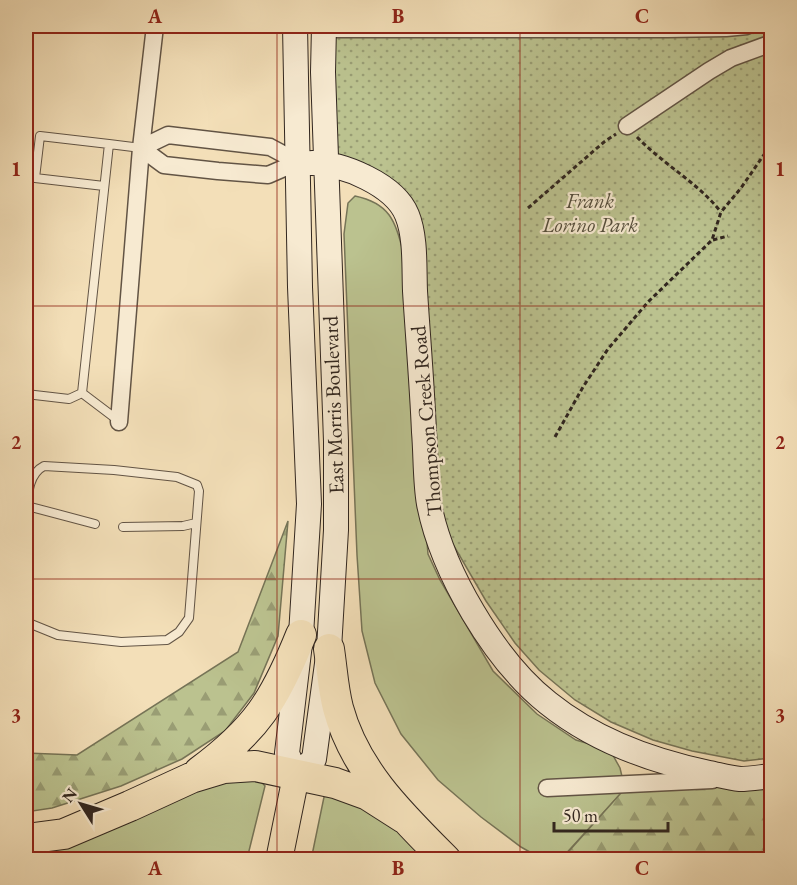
<svg xmlns="http://www.w3.org/2000/svg" width="797" height="885" font-family="'EB Garamond',serif">
<style>
.green{fill:#bbc28f;stroke:#767457;stroke-width:1.5}
.forest{fill:url(#forest-firs);stroke:#767457;stroke-width:1.5}
.park{fill:url(#park-dots);stroke:#767457;stroke-width:1.5}
.lines{fill:none;stroke-linecap:round;stroke-linejoin:round}
.lane-casing{stroke:#625445;stroke-width:10}
.street-casing{stroke:#625445;stroke-width:19}
.secondary-casing{stroke:#31261f;stroke-width:26}
.primary-casing{stroke:#31261f;stroke-width:28}
.highway-casing{stroke:#31261f;stroke-width:32}
.path{stroke:#31261f;stroke-width:3;stroke-dasharray:4.5 3;stroke-linecap:butt}
.lane{stroke:#f7ead1;stroke-width:8}
.street{stroke:#f7ead1;stroke-width:16}
.secondary{stroke:#f7ead1;stroke-width:24}
.primary{stroke:#f3dfb8;stroke-width:26}
.highway{stroke:#f3dfb8;stroke-width:30}
.grid{fill:none;stroke:#8f2418;stroke-width:1.5;stroke-opacity:0.55}
.labels{text-anchor:middle;dominant-baseline:central;stroke-width:4.5;stroke-linejoin:round;paint-order:stroke}
.park-label{font-size:21px;font-style:italic;fill:#544d3b;stroke:#f7ead1}
.street-label{font-size:21px;fill:#31261f;stroke:#f7ead1}
.neatline{fill:none;stroke:#8f2418;stroke-width:2}
.grid-label{font-size:20px;text-anchor:middle;font-weight:bold;fill:#8f2418}
</style>
<defs>
<pattern id="forest-firs" width="22" height="20" patternUnits="userSpaceOnUse" patternTransform="scale(1.5)"><rect width="22" height="20" fill="#bbc28f"/><path d="M5 1l3.5 6h-7zM16 11l3.5 6h-7z" fill="#999d74"/></pattern>
<pattern id="park-dots" width="8" height="8" patternUnits="userSpaceOnUse" patternTransform="scale(1.5)"><rect width="8" height="8" fill="#bbc28f"/><path d="M2 2h.1M6 6h.1" fill="none" stroke="#999d74" stroke-width="1.8" stroke-linecap="round"/></pattern>
</defs>
<rect width="100%" height="100%" fill="#f3dfb8"/>
<filter id="stains"><feTurbulence type="fractalNoise" baseFrequency=".00333" numOctaves="4"/><feColorMatrix values="0 0 0 0 .2 0 0 0 0 .09 0 0 0 0 .02 0 0 0 .5 -.17"/></filter>
<radialGradient id="worn" r=".72"><stop offset=".6" stop-color="#630" stop-opacity="0"/><stop offset="1" stop-color="#630" stop-opacity=".3"/></radialGradient>
<path class="green" d="M355,196C389,203 396,221 403,252L428,554L440,580L493,671L537,714L576,740L610,750L620,768L625,789L561,859H542L521,847L481,817L438,780L401,734L375,683L362,631L357,555L344,234L348,203Z
M258,778L265,786L247,859L26,860V850L217,780Z
M328,795L379,813L428,860H311L324,797Z"/>
<path class="forest" d="M288,521L278,636L254,693L225,731L182,759L121,786L52,808L26,812V753L77,755L238,652Z
M771,771V859L561,860L629,784Z"/>
<path class="park" d="M771,26V758L744,761L692,751L653,740L611,722L575,700L539,670L515,643L486,601L429,503L407,216L327,163L323,29Z"/>
<g class="lines">
<g class="lane-casing">
<path id="lane" d="M104,186L35,178L40,136L109,144
M82,393L109,144L141,148
M26,394L69,399L82,393L119,421
M27,506L95,524
M26,518C28,501 26,475 44,466L114,470L177,477L197,485L199,491L189,618L179,632L167,640L121,642L58,635L26,622
M123,527L183,526L196,523"/>
</g>
<g class="street-casing">
<path id="street" d="M323,29H668L726,28L747,26
M627,126L709,71L731,58L772,43
M168,135L270,147L298,162L268,175L218,171L164,165L141,148Z
M119,422L141,148L155,26
M547,788L712,780"/>
</g>
<g class="secondary-casing">
<path id="secondary" d="M295,26L300,287L309,504L301,635L287,753L296,776L314,759L329,649L336,530V441L323,72L324,26
M312,163C343,163 395,185 407,215C416,237 414,267 415,291C418,338 422,385 424,432C426,455 425,481 429,504C442,571 494,660 548,703C594,740 651,761 709,773C719,775 730,778 740,779C750,779 761,777 772,776"/>
</g>
<g class="primary-casing">
<path id="primary" d="M279,860L296,776"/>
</g>
<g class="highway-casing">
<path id="highway" d="M329,649C332,669 333,689 338,708C355,771 401,815 446,860
M199,772C256,730 275,700 301,635
M26,839L64,834L130,806L191,778L224,768L255,766L335,783L368,795L404,818"/>
</g>
<path class="path" d="M637,137C664,165 697,182 721,212
M528,208L604,142L616,134
M713,240L728,236
M555,437L583,387L608,349L648,302L712,240L721,212L741,188L772,143"/>
<use href="#lane" class="lane"/>
<use href="#street" class="street"/>
<use href="#secondary" class="secondary"/>
<use href="#primary" class="primary"/>
<use href="#highway" class="highway"/>
</g>
<path class="grid" d="M277,26V860M520,26V860M26,306H772M26,579H772"/>
<g class="labels">
<g class="park-label">
<text x="590" y="200">Frank<tspan x="590" dy="24">Lorino Park</tspan></text>
</g>
<g class="street-label">
<text transform="translate(333 405) rotate(-92)">East Morris Boulevard</text>
<text transform="translate(426 421) rotate(-95)">Thompson Creek Road</text>
</g>
</g>
<rect width="797" height="885" fill="none" stroke="#f3dfb8" stroke-width="66"/>
<g transform="translate(81 804) rotate(307)" stroke="#f7ead1" stroke-width="4.5" paint-order="stroke">
<path d="M0-4.5L10 22L0 15L-10 22Z" fill="#31261f"/>
<text y="-9" font-size="16" font-weight="bold" text-anchor="middle" fill="#31261f">N</text>
</g>
<path d="M554 822v9h114v-9" fill="none" stroke="#31261f" stroke-width="3"/>
<text x="563" y="822" font-size="18" fill="#31261f" stroke="#f7ead1" stroke-width="4.5" paint-order="stroke">50 m</text>
<rect x="33" y="33" width="731" height="819" class="neatline"/>
<g class="grid-label">
<text x="155" y="23">A</text>
<text x="398" y="23">B</text>
<text x="642" y="23">C</text>
<text x="16" y="176">1</text>
<text x="780" y="176">1</text>
<text x="16" y="449">2</text>
<text x="780" y="449">2</text>
<text x="16" y="722">3</text>
<text x="780" y="722">3</text>
<text x="155" y="875">A</text>
<text x="398" y="875">B</text>
<text x="642" y="875">C</text>
</g>
<rect width="100%" height="100%" filter="url(#stains)"/>
<rect width="100%" height="100%" fill="url(#worn)"/>
</svg>
